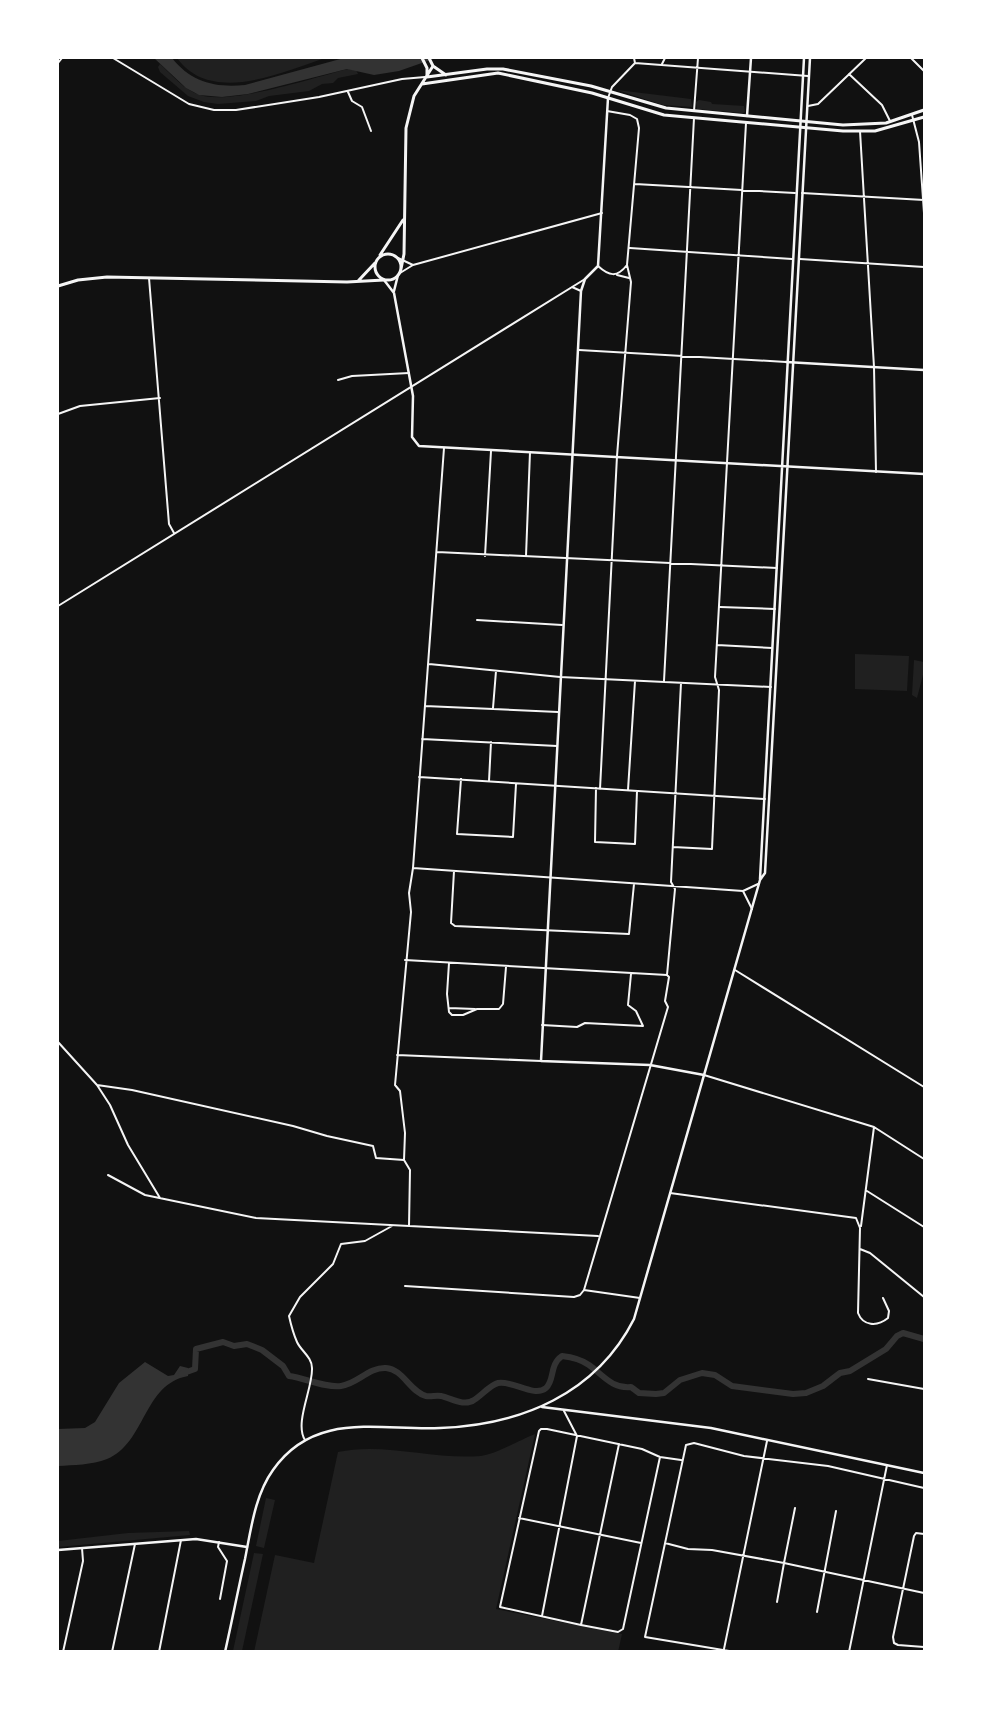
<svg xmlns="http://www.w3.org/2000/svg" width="982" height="1709" font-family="'Exo 2',sans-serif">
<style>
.green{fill:#202020}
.water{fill:#333}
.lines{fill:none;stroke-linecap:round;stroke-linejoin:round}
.river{stroke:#333;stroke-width:6}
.minor{stroke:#f5f5f5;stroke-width:2}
.tertiary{stroke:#f5f5f5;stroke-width:2.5}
.secondary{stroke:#f5f5f5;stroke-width:2.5}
.primary{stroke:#f5f5f5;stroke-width:3}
</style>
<rect width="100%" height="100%" fill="#111"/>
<path class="green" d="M177,58H325C280,73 211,105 177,58Z
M160,64C172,75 184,90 200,95C232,105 312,78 348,69L356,70L358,74L338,78L333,83L322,84L309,91L269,96L256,101L218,104L204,102L188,96L160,72L158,67Z
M617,90L691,99L692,107L663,105Z
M699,100L711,102L712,104L744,106L745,112L743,113L697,109L696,102Z
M855,654L909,656L907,691L855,689Z
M914,660L924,662V671L917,698L912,695Z
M535,1434L496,1609L622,1634L618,1652H254L275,1555L314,1563L338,1452C384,1442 433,1460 481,1456C496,1454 520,1440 535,1434Z
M266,1498L275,1500L264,1548L256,1546Z
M189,1531L190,1535L58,1547V1541L128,1533Z
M254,1553L263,1554L242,1651H233Z"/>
<path class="water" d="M154,58H172C191,82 215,88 245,85L344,58H436L399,71L374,75L347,69L248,94L222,97L199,95L186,88Z
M145,1362L168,1376L174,1375L180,1366L188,1368V1376C143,1384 146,1443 107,1459C92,1465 73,1465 58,1466V1429L85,1428L95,1422L119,1383Z"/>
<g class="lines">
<path class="river" d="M181,1374L195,1369L196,1349L223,1342L234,1346L247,1344L262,1350L283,1366L289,1376C305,1378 325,1388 341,1386C357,1384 369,1367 386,1368C403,1369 410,1392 426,1396C431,1397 436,1395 441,1396C451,1398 464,1407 474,1400C481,1396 490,1385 498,1383C513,1380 534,1398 546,1388C555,1380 549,1365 562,1356C571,1357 582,1360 589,1365C603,1375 612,1389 631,1387L639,1393L656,1394L664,1393L680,1380L702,1373L715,1375L732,1386L793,1394L806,1393L823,1386L840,1373L850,1371L886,1349L897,1336L903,1333L924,1339"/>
<path class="minor" d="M113,58L189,104L214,110H236L319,97L402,79L425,77
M634,58L635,63
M911,58L924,71
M58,63L62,58
M635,63L808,76
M662,64L665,58
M849,74L882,105L890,121
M348,92L352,101L362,107L371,131
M608,98L612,87L635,63
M808,106L818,104L866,58
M694,111L698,58
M912,115L919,142L924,213
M860,131L874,367L876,472
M635,184L795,193
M802,193L924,200
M630,248L792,259
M398,258L413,265
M800,259L924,267
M598,266C609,276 617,278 627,265
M400,273L413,265L602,213
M617,275L629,278
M149,278L169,524L174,533
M572,287L581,291
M579,350L786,362
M338,380L352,376L409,373
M58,414L80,406L160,398
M437,552L777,568
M485,556L491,451
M526,556L530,452
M58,606L585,279
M720,607L775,609
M477,620L562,625
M717,645L772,648
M429,664L560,677L771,687
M664,681L694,118
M425,706L558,712
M493,708L496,671
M422,739L557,746
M419,777L765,799
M461,779L457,834L513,837L516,784
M489,781L491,742
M596,788L595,842L635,844L637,791
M600,789L617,456L631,282L627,265L639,128L637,119L630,115L607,111
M628,790L635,681
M673,847L712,849L719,690L715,677L746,123
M413,868L743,891L758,884
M454,871L451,923L455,926L629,934L634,884
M743,891L752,909
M405,960L667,975
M449,963L447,994L449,1012L452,1015H463L477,1009H499L503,1004L506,967
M735,970L924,1087
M449,1008L475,1009
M542,1025L577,1027L585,1023L643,1026L636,1011L628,1005L631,974
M58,1042L97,1085L132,1090L293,1126L327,1136L373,1146L376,1158L404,1160
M397,1055L541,1061
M704,1075L874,1127L924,1159
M97,1085L110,1105L128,1145L160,1198
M108,1175L145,1195L256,1218L598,1236
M867,1191L924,1227
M670,1193L856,1218L860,1228L858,1313C863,1326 877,1327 888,1318L889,1311L883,1298
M409,1226L410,1170L404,1160L405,1133L400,1091L395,1085L411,912L409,893L413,868L444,448
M861,1226L874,1127
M860,1249L870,1253L924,1297
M405,1286L574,1297L580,1295L584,1290
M640,1298L584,1290L668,1007L665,1001L669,977L667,975L675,889L671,882L681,683
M868,1379L924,1389
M305,1440C294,1423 313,1388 312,1368C312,1357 301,1351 297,1342C293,1333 291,1325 289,1316L300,1297L333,1264L341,1244L365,1241L392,1226
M619,1444L581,1625L500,1607L539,1431L541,1429H547L642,1449L660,1457L681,1460
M519,1518L641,1543
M924,1534L916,1533L914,1536L893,1637L894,1643L898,1645L924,1647
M219,1542L218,1547L227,1561L220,1599
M665,1543L688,1549L712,1550L784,1563L795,1508
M777,1602L784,1563L924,1593
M817,1612L836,1511
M542,1616L577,1436L564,1411
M581,1625L618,1632L623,1629L660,1457
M724,1649L767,1441
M63,1652L83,1561L82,1548
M112,1652L135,1544
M159,1652L181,1540
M735,1652L645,1637L686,1445L694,1443L744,1456L828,1466L924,1488
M849,1652L887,1465"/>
<path class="tertiary" d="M608,98L598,266L585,279L581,291L541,1061L650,1065L704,1075
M747,116L751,58
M786,362L924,370
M542,1407L711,1428L924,1473
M58,1550L196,1539L247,1547"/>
<path class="secondary" d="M384,280L394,293L413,396L412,437L419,446L924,474
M394,291L398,275
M760,879L804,58
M225,1652C232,1621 238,1590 245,1559C251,1529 255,1495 273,1470C315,1410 380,1431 440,1428C521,1425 596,1394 634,1319L760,880L765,873L810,58"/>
<path class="primary" d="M422,58L427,68V76
M433,66L446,75
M427,77L487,69H503L591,86L666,108L843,125L886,123L924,110
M422,84L498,73L592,93L664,115L843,131H875L924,117
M375 267a13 13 0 1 1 26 0a13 13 0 1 1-26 0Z
M380,255L403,220
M401,269L404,254L406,128L414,96L433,66L429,58
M359,280L375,263
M58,286L78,280L107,277L347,282L384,280"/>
</g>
<rect width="982" height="1709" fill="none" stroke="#ffffff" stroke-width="118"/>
</svg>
